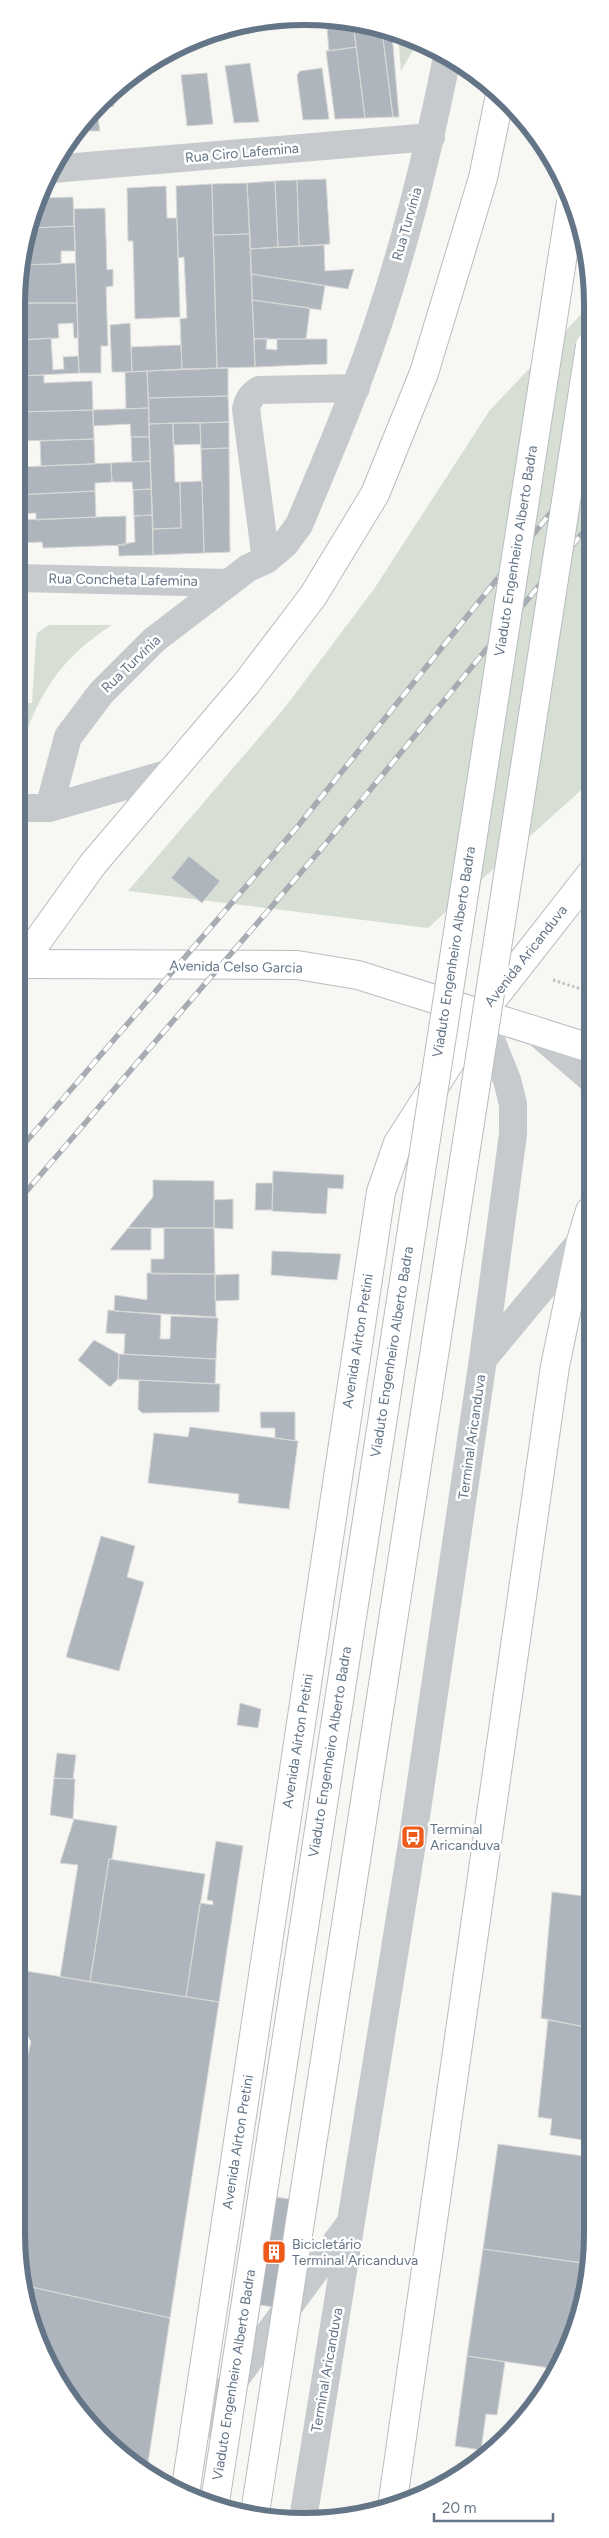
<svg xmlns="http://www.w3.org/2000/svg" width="609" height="2538" font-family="Figtree,sans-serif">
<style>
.green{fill:#d7dfd4}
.building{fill:#aeb5bc;stroke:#d8d8d6}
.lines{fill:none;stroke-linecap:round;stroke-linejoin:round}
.major-casing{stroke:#b9bdc1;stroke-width:30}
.highway-casing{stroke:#b8bcbf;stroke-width:30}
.path{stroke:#c0c2c4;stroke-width:3;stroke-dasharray:2.5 2.5;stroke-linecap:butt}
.minor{stroke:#c6cacd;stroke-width:28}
.major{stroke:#fff;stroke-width:28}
.highway{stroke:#fff;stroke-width:28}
.rail-casing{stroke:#a6acb2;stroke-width:5.5}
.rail{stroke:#fff;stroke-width:4;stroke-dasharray:11;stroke-linecap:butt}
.highway-bridge-casing{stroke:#b8bcbf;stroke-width:30;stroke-linecap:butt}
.highway-bridge{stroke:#fff;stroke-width:28}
.labels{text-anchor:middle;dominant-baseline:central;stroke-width:5;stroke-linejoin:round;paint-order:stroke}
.street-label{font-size:14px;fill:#647587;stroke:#fff}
.poi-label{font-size:14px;fill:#647587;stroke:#fff;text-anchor:start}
.rim{fill:none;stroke:#647587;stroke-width:6}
</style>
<rect width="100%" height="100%" fill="#f7f7f3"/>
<path class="green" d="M398,36L414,41L412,52L401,71Z
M590,305V782L428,928L128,891L286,706L374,589L490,410Z
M49,625H112C58,660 39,694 18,754V703H32L36,639L37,633Z"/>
<path class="building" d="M342,19L353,22L356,47L329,51L327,28H331L330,20Z
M353,22L382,31L393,117L365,118Z
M382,31L392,34L399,117H393Z
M356,47L365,118L335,119L326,51Z
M178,52V59L153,64Z
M250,63L259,122L234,123L225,66Z
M145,68L146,76L127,78L129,76Z
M322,68L329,119L303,120L297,75L300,71Z
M207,73L213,124L187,126L181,75Z
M113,95L114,106L101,108Z
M97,112L100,131H81Z
M326,179L330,244L299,246L297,180Z
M297,180L299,246L278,247L275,181Z
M275,181L278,247L250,249L247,183Z
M247,183L250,234L213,235L212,184Z
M212,184L217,368L182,369L180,319L187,318L184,257L178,258L176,186Z
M166,186L167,218H177L180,317L135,319L133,241H128L127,188Z
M73,197L74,226L32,228L42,198Z
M105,208L107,270L113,269V286L106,287L108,346H101V373H79L74,209Z
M74,226L75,251H61V264L19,265L32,228Z
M250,234L255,367L217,368L213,235Z
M324,245L325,271L354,269L348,289L251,274L250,249Z
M75,263L77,303H19V265Z
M251,274L325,286L321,310L252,300Z
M252,300L310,308L306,339H254Z
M19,303H77L78,338H74L73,323L58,324L59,338L19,340Z
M130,323L132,372H112L110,325Z
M51,338L53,370L64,369L63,357L78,356L79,373L19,376V340Z
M267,338L266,349L277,350V339H327V364L255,367L254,339Z
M181,345L182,369L132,372L131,347Z
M228,368V396L148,398L147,371Z
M147,371L149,408L126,409L125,372Z
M44,375V383L92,381L93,410L19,412V376Z
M228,396L229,422L149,424L148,398Z
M149,408V437H131L130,424L93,426V410Z
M93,410L94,439L19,441V412Z
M229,422V448L201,449L200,423Z
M173,423H200L201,444L173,445Z
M173,423L175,482H180L181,528L153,529L149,424Z
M131,437H149L150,461L132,462Z
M94,439L95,464L41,466L40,441Z
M229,448L230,552L204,553L201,449Z
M150,461L151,489L133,490L132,482H112L111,463Z
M111,463L112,482L95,483V491L18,495L19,467Z
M202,481L204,553L153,555V529L181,528L180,482Z
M151,489L152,515L134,516L133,490Z
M95,491L96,517L36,520V513L18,514V495Z
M152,515L153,555L119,556L118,545L135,542L134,516Z
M126,516V545L43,548L42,542L18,543V520Z
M189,856L220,881L202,903L171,878Z
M273,1171L344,1175L343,1189L328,1188L326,1214L272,1211Z
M153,1180L214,1181V1228H128L153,1197Z
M256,1183H273L272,1210H255Z
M233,1199V1229L214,1228V1200Z
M128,1228H151V1250H110Z
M164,1228H214L215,1274H151V1259H164Z
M272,1251L341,1254L337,1280L271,1275Z
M147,1273L215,1274L216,1317L114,1311L115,1295L147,1300Z
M239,1274V1300L215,1301V1275Z
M108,1310L161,1315L160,1339H170L171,1316L218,1318L216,1359L124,1354L125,1334L106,1333Z
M94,1340L119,1354L118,1379L110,1387L78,1360Z
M119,1354L216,1359L215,1384L118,1379Z
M139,1380L220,1384L219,1412L142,1413L138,1409Z
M260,1412H295V1441L275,1438V1428H261Z
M190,1427L298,1441L289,1509L238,1503L239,1494L148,1483L154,1433L188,1437Z
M590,1494V1528L586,1527Z
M101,1536L135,1546L127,1577L144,1582L119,1671L66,1657Z
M240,1703L261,1709L258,1728L237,1725Z
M57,1753L76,1755L73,1779L54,1778Z
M54,1778L75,1779L73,1819L50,1815Z
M590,1804V1862L582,1861Z
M74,1819L117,1826L112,1859H109L90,1982L60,1977L78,1865L60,1863Z
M216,1841L243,1846L219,2002L186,1997L200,1903L213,1905V1901L207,1900Z
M109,1859L205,1874L186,1997L90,1982Z
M552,1892L590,1897V2028L541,2018Z
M19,1970L219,2002L170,2318L27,2286L16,2234V2103L31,2042L17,2016V1976Z
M548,2020L590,2028V2141L550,2135L552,2119L538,2117Z
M498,2144L590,2157V2264L483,2249Z
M261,2195L303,2201L287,2309L246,2303Z
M483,2249L590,2264V2271L557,2369L467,2356Z
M27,2286L170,2318L147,2469L88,2424L38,2344Z
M467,2356L505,2362L497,2415L486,2414L481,2450L455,2446Z"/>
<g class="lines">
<g class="major-casing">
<path id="major" d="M18,964L297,965L358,975L590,1048
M185,2494L381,1192L398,1143L481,1014L590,875
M392,2507L555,1366L581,1241L590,1211"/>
</g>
<g class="highway-casing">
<path id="highway" d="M21,964L93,864L246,684L313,596L375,494L424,373L483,178L500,95"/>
</g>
<path class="path" d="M553,980L590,992"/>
<path class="minor" d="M52,169L431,137
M266,560L246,409C248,400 251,395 259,390L356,388
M18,578L227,583
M18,808H49L170,773
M49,808L68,737L101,693L154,640L248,568L266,560L285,544L299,525C318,479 338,434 355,388C396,282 425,168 447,57
M533,1029L590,1078
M483,1359L581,1241
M194,2435L348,2226
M303,2519L413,1837L483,1359L513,1134V1104L507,1080L481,1015"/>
<use href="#major" class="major"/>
<use href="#highway" class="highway"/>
<g class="rail-casing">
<path id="rail" d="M18,1151L298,826L590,464
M18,1201L322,848L590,524"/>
</g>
<use href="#rail" class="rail"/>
<g class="highway-bridge-casing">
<path id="highway-bridge" d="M215,2502L571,202
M255,2513L590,346"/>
</g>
<use href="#highway-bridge" class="highway-bridge"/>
</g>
<defs>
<g id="bus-square" transform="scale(1.25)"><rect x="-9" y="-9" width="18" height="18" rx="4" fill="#ef5a1b" stroke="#fff"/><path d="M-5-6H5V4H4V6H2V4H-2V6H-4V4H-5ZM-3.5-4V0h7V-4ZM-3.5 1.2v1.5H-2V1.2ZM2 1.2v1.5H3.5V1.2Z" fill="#fff"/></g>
<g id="building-square" transform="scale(1.25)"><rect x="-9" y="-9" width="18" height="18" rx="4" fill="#ef5a1b" stroke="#fff"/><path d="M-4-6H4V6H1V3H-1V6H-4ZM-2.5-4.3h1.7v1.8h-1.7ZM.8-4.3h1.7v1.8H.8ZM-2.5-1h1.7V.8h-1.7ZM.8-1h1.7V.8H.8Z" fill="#fff"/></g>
</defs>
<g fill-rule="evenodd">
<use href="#bus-square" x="413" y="1837"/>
<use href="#building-square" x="274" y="2252"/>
</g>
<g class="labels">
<g class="street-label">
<text transform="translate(242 153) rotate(-5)">Rua Ciro Lafemina</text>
<text transform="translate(407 224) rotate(-74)">Rua Turvínia</text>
<text transform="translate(516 551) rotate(-81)">Viaduto Engenheiro Alberto Badra</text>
<text transform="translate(123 580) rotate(1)">Rua Concheta Lafemina</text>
<text transform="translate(131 664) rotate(-44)">Rua Turvínia</text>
<text transform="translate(454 952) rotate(-81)">Viaduto Engenheiro Alberto Badra</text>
<text transform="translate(526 956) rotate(-52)">Avenida Aricanduva</text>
<text transform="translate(236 967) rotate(1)">Avenida Celso Garcia</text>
<text transform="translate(358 1341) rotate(-81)">Avenida Aírton Pretini</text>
<text transform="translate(392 1352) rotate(-81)">Viaduto Engenheiro Alberto Badra</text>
<text transform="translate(472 1437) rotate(-82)">Terminal Aricanduva</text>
<text transform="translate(298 1741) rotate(-81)">Avenida Aírton Pretini</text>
<text transform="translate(330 1752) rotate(-81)">Viaduto Engenheiro Alberto Badra</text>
<text transform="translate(238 2142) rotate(-81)">Avenida Aírton Pretini</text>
<text transform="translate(327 2370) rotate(-80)">Terminal Aricanduva</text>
<text transform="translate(234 2375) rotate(-81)">Viaduto Engenheiro Alberto Badra</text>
</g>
<g class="poi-label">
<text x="430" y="1829">Terminal<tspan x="430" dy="16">Aricanduva</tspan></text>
<text x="292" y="2244">Bicicletário<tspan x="292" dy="16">Terminal Aricanduva</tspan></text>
</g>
</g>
<path d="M0 0H609V2538H0ZM304 25H305A279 279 0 0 1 584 304V2234A279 279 0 0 1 305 2513H304A279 279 0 0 1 25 2234V304A279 279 0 0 1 304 25Z" fill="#fff" fill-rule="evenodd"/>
<path class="rim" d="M304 25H305A279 279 0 0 1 584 304V2234A279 279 0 0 1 305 2513H304A279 279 0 0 1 25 2234V304A279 279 0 0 1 304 25Z"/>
<path d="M434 2513v8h119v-8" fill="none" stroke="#647587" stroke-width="2.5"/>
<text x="442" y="2513" font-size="15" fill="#647587" stroke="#ffffff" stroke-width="4" paint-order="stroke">20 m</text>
</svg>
